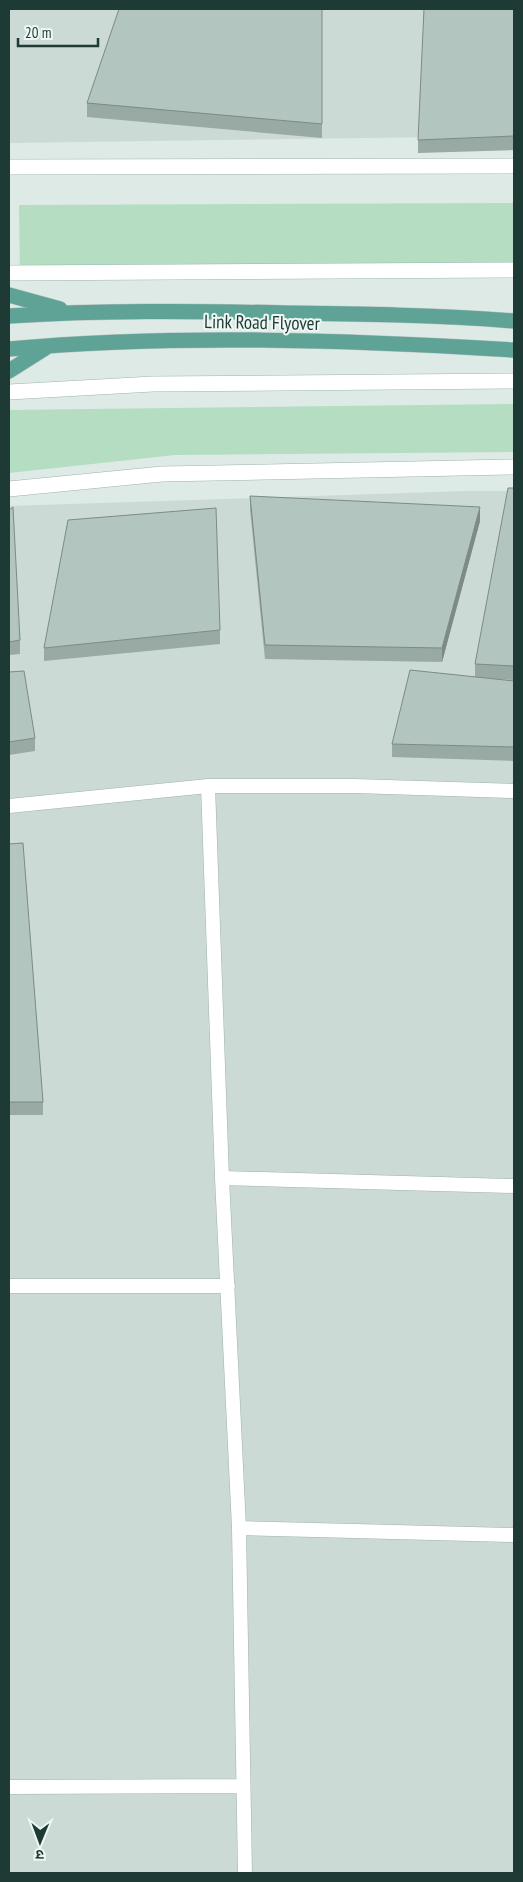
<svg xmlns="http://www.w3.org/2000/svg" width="523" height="1882" font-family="'PT Sans Narrow','Noto Sans Devanagari',sans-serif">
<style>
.built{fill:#cbdad4}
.green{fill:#b4ddc2}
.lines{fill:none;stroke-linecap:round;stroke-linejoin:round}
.lane-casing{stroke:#a0b2ad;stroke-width:15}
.street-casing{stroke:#a0b2ad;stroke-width:16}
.secondary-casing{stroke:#9cb6af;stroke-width:16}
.primary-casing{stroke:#bcc4c2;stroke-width:16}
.lane{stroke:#fff;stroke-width:14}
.street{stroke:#fff;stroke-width:15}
.secondary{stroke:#fff;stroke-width:15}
.primary{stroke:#5ea396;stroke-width:15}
.wall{fill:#99a9a3}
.shaded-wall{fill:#7d8a85}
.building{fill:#b2c5be;stroke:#7d8a85}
.labels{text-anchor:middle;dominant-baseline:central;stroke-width:4;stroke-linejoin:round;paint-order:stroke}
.street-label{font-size:19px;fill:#1e3a35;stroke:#edf7f3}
</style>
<rect width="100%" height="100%" fill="#ddeae5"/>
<path class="built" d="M9,9H514V136L9,143Z
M466,491H514V1873H9V506Z"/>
<path class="green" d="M514,203V272L20,274L19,205Z
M514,404V452L175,455L9,473V410Z"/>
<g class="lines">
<g class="lane-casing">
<path id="lane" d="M208,786L222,1178L239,1528L245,1873
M9,806L208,786H355L514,791
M222,1178L514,1186
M9,1286H228
M239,1528L514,1535
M9,1787L243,1786"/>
</g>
<g class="street-casing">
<path id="street" d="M9,167L514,166
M9,489L162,474L514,467"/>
</g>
<g class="secondary-casing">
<path id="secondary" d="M9,273L514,270
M9,392L153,384L514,381"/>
</g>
<g class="primary-casing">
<path id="primary" d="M9,295L60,309
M9,316C101,310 194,311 286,313C362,314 438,315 514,321
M9,349C175,334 348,340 514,350
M9,371L47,347"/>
</g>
<use href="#lane" class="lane"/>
<use href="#street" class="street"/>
<use href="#secondary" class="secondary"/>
<use href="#primary" class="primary"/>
</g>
<path class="wall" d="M322,9V138L87,117V103Z
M514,9V150L418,153V140Z
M514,488V680L492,679L514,681V761L392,757V744L475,677V664Z
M250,496L480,521L442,662L265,659L250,509Z
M9,510L20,640V654L9,655Z
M220,630V644L44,661V648Z
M9,672L35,738V751L9,755Z
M9,844L43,1102V1115H9Z"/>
<path class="shaded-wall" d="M480,507V521L442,662V648Z"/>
<path class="building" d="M119,9H322V124L87,103Z
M424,9H514V136L418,140Z
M508,488H514V666L475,664Z
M250,496L480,507L442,648L265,645Z
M13,507L20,640L9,642V510Z
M216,508L220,630L44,648L68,520Z
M410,670L514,681V747L392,744Z
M24,671L35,738L9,742V672Z
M23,843L43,1102H9V844Z"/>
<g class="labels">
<g class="street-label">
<text transform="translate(262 322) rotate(1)">Link Road Flyover</text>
</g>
</g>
<rect width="523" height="1882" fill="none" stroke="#1e3a35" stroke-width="20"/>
<g transform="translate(40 1842) rotate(181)" stroke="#edf7f3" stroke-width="4" paint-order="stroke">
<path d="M0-4L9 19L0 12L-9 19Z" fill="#1e3a35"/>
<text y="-8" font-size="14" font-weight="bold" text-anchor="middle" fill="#1e3a35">उ</text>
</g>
<path d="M18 38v8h80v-8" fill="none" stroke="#1e3a35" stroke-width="2.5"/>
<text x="25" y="38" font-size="15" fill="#1e3a35" stroke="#edf7f3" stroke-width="4" paint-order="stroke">20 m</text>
</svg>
